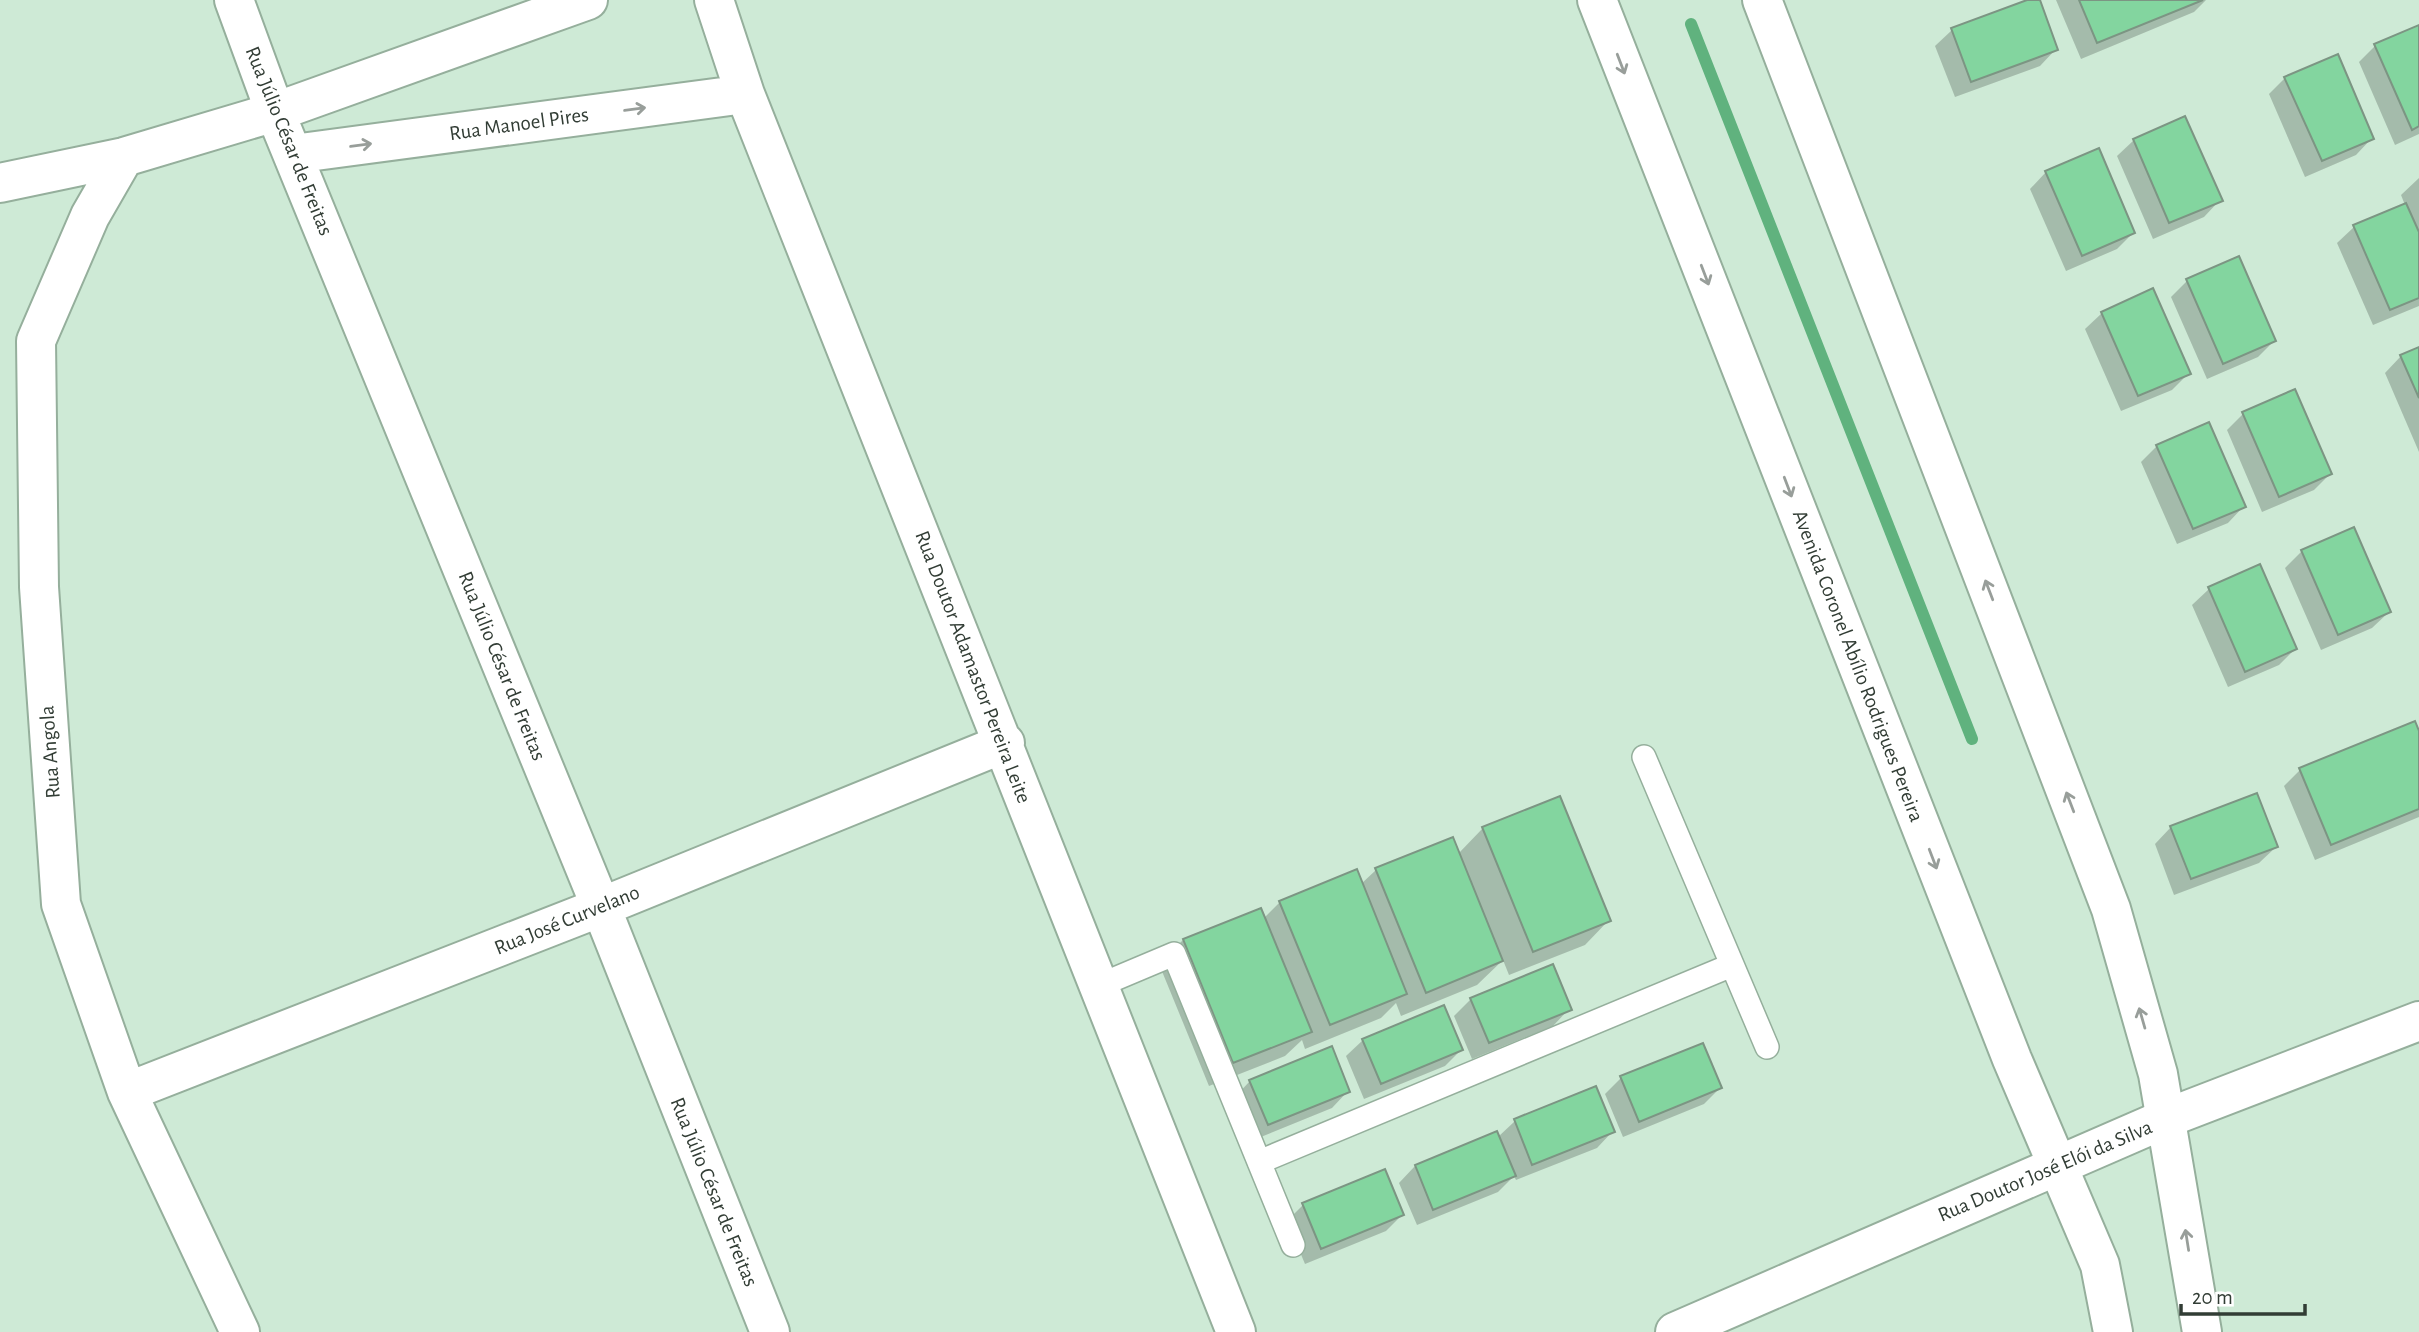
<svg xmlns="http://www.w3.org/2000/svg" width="2419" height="1332" font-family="'Alegreya Sans',sans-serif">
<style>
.shadow{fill:#0003}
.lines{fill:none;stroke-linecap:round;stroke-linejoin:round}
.stream{stroke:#60b27e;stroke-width:12}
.building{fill:#83d59f;stroke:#7c9583;stroke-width:2}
.lane-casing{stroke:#95af9c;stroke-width:26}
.street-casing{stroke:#95af9c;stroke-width:42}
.secondary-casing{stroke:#95af9c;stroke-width:42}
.lane{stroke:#fff;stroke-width:23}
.street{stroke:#fff;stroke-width:38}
.secondary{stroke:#fff;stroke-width:38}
.oneway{stroke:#989e9a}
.labels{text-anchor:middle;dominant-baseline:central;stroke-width:6;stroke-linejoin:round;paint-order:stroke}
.street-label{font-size:21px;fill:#323d35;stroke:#fff}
</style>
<rect width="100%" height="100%" fill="#ceead6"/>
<path class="shadow" d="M2032,0H2038L2056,49L2040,66L1955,97L1935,46L1952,30Z
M2056,0H2206L2194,12L2081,59Z
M2419,27V134L2395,145L2359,62L2375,46Z
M2285,78L2372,138L2356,155L2305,177L2269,94Z
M2134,140L2220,200L2204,217L2153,239L2117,156Z
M2046,172L2133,233L2117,249L2066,271L2030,189Z
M2419,178V306L2373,325L2337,243L2354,227L2405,205L2401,195Z
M2187,281L2274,341L2258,357L2207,379L2171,297Z
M2102,313L2189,373L2172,390L2121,411L2085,329Z
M2419,349V452L2385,373L2401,356Z
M2243,414L2330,474L2314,490L2262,512L2227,430Z
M2157,446L2244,506L2228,523L2177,544L2141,462Z
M2302,551L2389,612L2372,628L2321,650L2285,568Z
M2259,566L2295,649L2279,665L2228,687L2192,605L2209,589Z
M2419,736V817L2315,860L2284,786L2300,770Z
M2171,827L2276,847L2259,863L2174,895L2155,844Z
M1483,828L1609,920L1585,945L1509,975L1503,960L1477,985L1401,1016L1396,1003L1381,1018L1305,1049L1302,1040L1285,1056L1209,1086L1159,964L1183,940L1263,919L1280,902L1361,884L1376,870L1452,839L1458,854Z
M1471,999L1569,1009L1553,1026L1472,1059L1454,1016Z
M1363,1040L1461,1050L1445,1066L1364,1099L1346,1056Z
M1621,1078L1720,1088L1704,1104L1623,1137L1605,1094Z
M1250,1081L1348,1091L1332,1108L1251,1141L1234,1098Z
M1595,1088L1613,1131L1597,1148L1516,1180L1514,1176L1498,1192L1417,1225L1399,1183L1415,1166L1498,1137L1515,1121Z
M1303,1205L1402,1215L1386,1231L1305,1264L1287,1221Z"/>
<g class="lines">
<path class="stream" d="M1691,24L1972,739"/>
</g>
<path class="building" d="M2027,0H2040L2058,50L1971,82L1951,28Z
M2079,0H2203L2097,43Z
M2419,25V126L2412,130L2374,44Z
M2338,54L2374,139L2322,161L2284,77Z
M2185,116L2223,201L2169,223L2133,139Z
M2099,148L2135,233L2082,256L2045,171Z
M2406,203L2419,232V298L2390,310L2353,225Z
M2239,256L2276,341L2223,364L2186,279Z
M2153,288L2191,374L2138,396L2101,312Z
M2419,347V398L2400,355Z
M2295,389L2332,474L2279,497L2242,412Z
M2209,422L2246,507L2193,529L2156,445Z
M2354,527L2391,612L2338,635L2301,550Z
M2260,564L2297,649L2245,672L2208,587Z
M2415,721L2419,731V809L2331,845L2299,768Z
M2257,793L2278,847L2191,879L2170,826Z
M1560,796L1611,921L1533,952L1482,827Z
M1453,837L1503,961L1426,993L1375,868Z
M1357,869L1407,994L1330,1025L1279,901Z
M1261,908L1312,1032L1233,1063L1183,939Z
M1553,964L1572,1010L1489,1043L1470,998Z
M1444,1005L1463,1050L1381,1084L1362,1039Z
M1703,1043L1722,1088L1639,1122L1620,1076Z
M1332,1046L1350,1092L1268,1125L1249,1080Z
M1596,1086L1615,1132L1532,1165L1514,1119Z
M1497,1131L1516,1176L1433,1210L1415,1165Z
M1385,1169L1404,1215L1321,1249L1302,1203Z"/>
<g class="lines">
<g class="lane-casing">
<path id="lane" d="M1644,757L1767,1047
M1098,986L1174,954L1293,1245
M1259,1162L1732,965"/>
</g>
<g class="street-casing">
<path id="street" d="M234,0L275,112L601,907L770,1332
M714,0L745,94L1236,1332
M293,154L745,94
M124,157L90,216L36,341L39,587L61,904L127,1092L240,1332
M0,183L124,157L275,112L588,0
M127,1092L601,907L1005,743
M1675,1332L2167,1118L2419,1021"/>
</g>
<g class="secondary-casing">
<path id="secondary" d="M1597,0L2012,1059L2100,1265L2113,1332
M1762,0L2111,909L2158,1074L2202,1332"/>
</g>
<use href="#lane" class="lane"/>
<use href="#street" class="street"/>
<use href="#secondary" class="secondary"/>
</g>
<defs><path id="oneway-shaft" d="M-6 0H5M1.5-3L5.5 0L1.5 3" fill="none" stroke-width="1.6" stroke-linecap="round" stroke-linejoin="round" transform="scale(1.75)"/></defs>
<g class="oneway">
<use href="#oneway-shaft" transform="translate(1621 64) rotate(69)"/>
<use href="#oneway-shaft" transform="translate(635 109) rotate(-8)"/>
<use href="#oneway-shaft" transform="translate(361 145) rotate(-8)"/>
<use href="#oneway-shaft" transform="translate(1705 275) rotate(69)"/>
<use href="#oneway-shaft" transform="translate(1788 487) rotate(69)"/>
<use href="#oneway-shaft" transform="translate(1989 590) rotate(-111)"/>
<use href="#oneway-shaft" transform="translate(2070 802) rotate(-111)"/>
<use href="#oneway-shaft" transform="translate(1933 859) rotate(69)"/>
<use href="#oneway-shaft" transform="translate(2142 1018) rotate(-106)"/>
<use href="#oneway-shaft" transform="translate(2187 1240) rotate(-99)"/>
</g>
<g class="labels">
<g class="street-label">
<text transform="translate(519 124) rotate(-8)">Rua Manoel Pires</text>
<text transform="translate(289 141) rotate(68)">Rua Júlio César de Freitas</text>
<text transform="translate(502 666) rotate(68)">Rua Júlio César de Freitas</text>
<text transform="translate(1858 666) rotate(69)">Avenida Coronel Abílio Rodrigues Pereira</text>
<text transform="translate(973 667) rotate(69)">Rua Doutor Adamastor Pereira Leite</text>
<text transform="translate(50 752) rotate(-94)">Rua Angola</text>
<text transform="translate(567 920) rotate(-22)">Rua José Curvelano</text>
<text transform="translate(2045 1171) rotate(-23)">Rua Doutor José Elói da Silva</text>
<text transform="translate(714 1192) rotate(68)">Rua Júlio César de Freitas</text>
</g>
</g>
<path d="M2181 1304v10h124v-10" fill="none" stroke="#323d35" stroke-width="3.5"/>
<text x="2192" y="1304" font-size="21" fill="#323d35" stroke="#ffffff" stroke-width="5" paint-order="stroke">20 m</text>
</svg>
